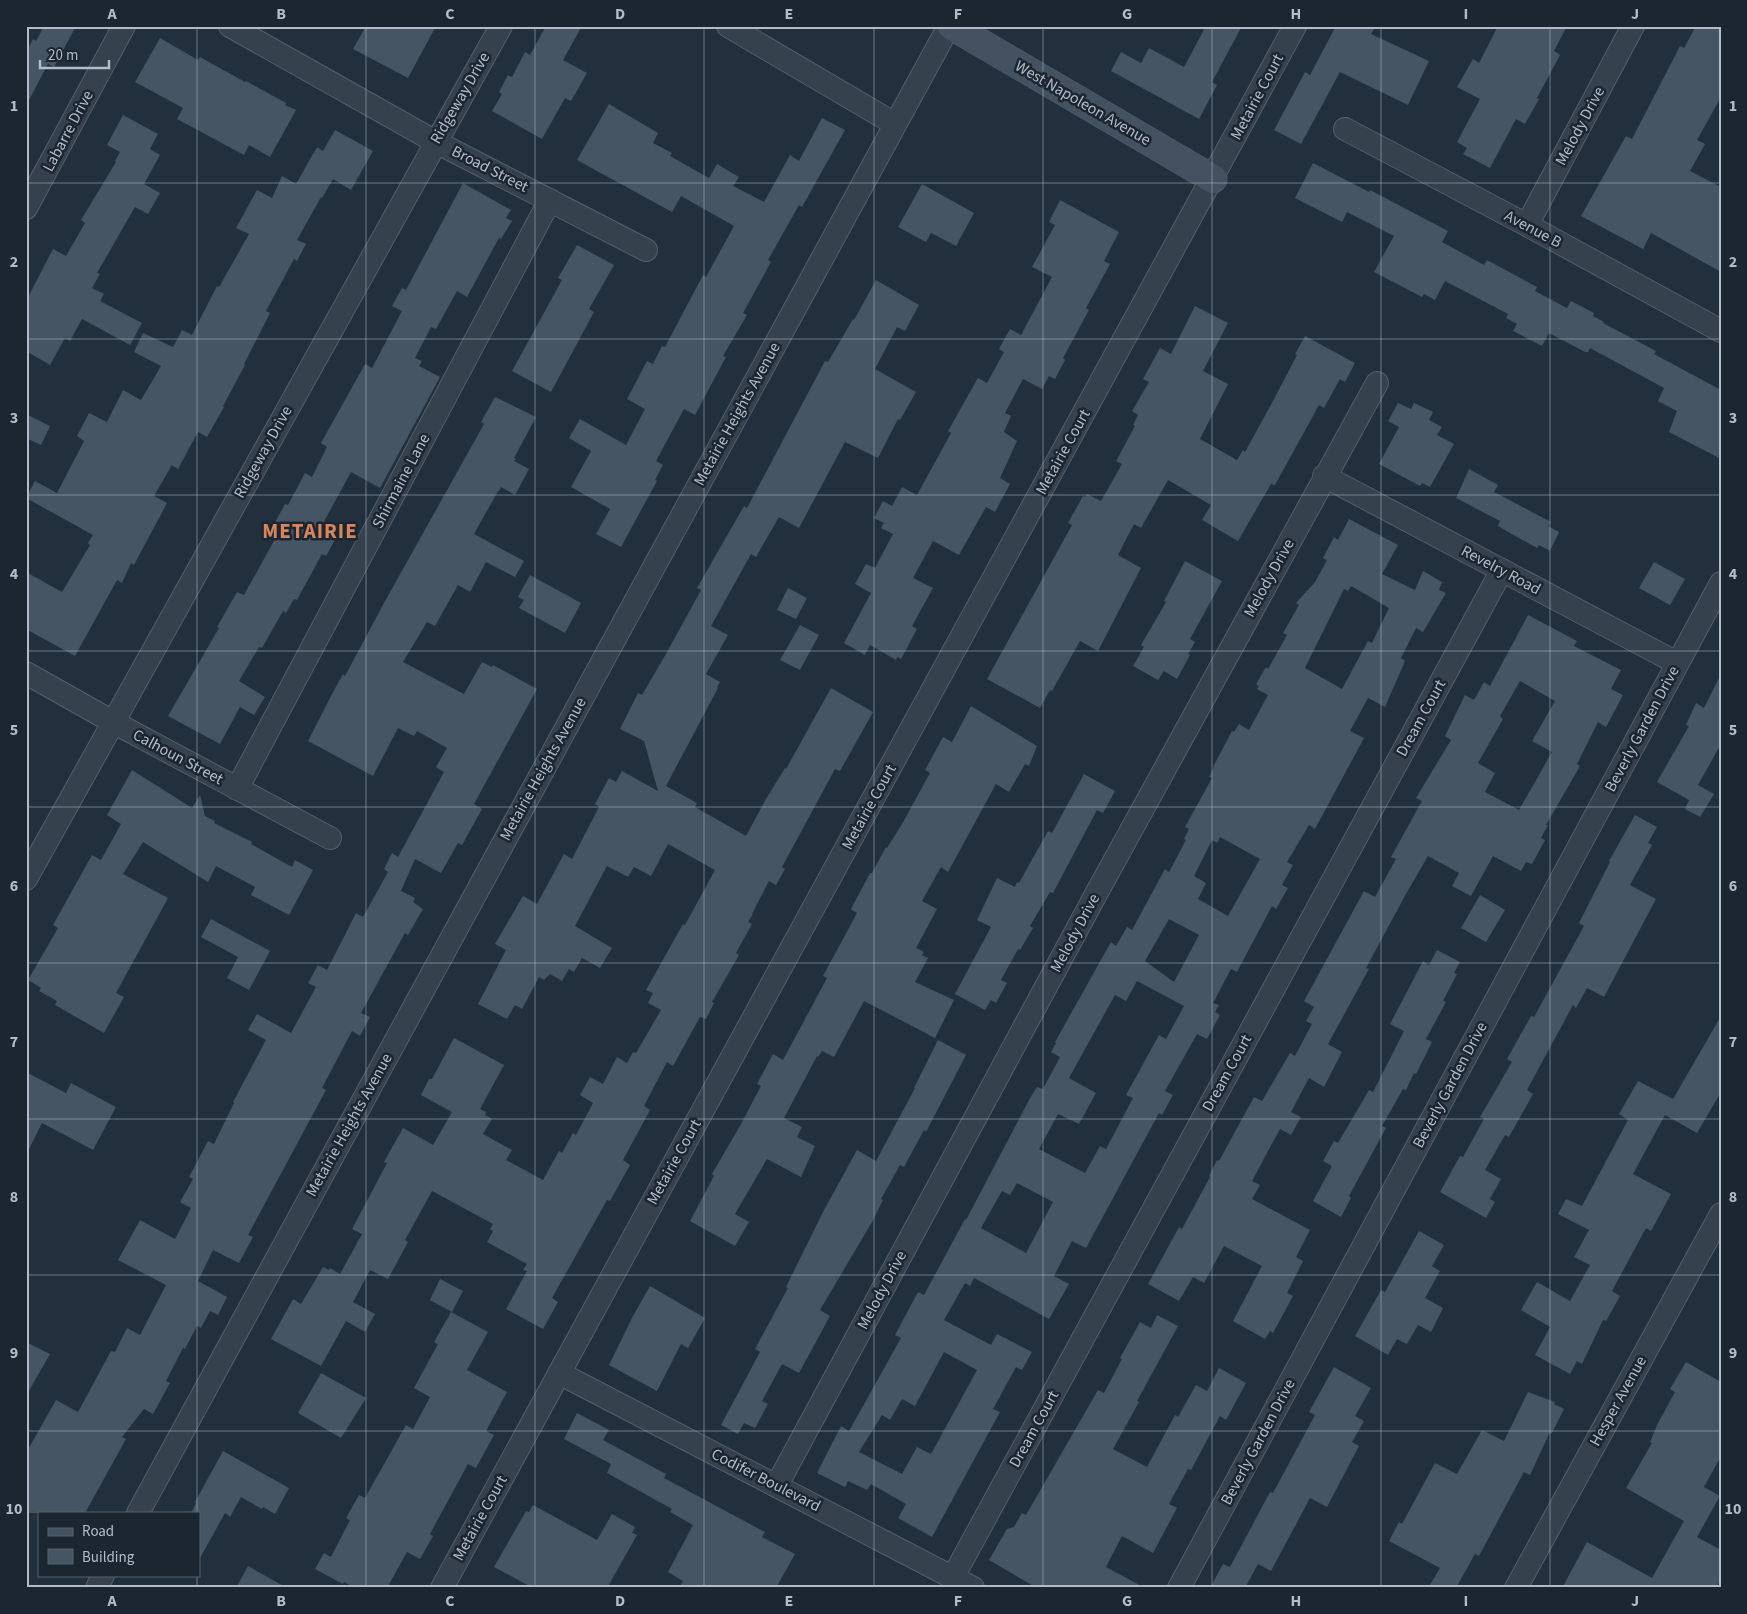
<svg xmlns="http://www.w3.org/2000/svg" width="1747" height="1614" font-family="'Source Sans 3',sans-serif">
<style>
.building{fill:#455563;fill-rule:evenodd}
.lines{fill:none;stroke-linecap:round;stroke-linejoin:round}
.street-casing{stroke:#545f6a;stroke-width:24}
.secondary-casing{stroke:#545f6a;stroke-width:29}
.street{stroke:#35414c;stroke-width:22}
.secondary{stroke:#435160;stroke-width:28}
.grid{fill:none;stroke:#b1bcc8;stroke-width:1;stroke-opacity:0.55}
.labels{text-anchor:middle;dominant-baseline:central;stroke-width:5;stroke-linejoin:round;paint-order:stroke}
.street-label{font-size:16px;fill:#b1bcc8;stroke:#1b2631}
.district-label{font-size:21px;font-weight:bold;letter-spacing:1px;fill:#d9855b;stroke:#1b2631}
.neatline{fill:none;stroke:#b1bcc8;stroke-width:2}
.grid-label{font-size:16px;text-anchor:middle;font-weight:bold;fill:#b1bcc8}
</style>
<rect width="100%" height="100%" fill="#21303c"/>
<path class="building" d="M44,26H76L54,67L48,64L26,106V53L33,39L36,41Z
M366,26H436L408,78L353,49Z
M546,26H582L563,60L587,73L571,101L565,98L542,139L492,111L502,94L499,92L508,75L512,77L525,52L530,55Z
M1206,26H1242L1212,82L1217,85L1199,119L1111,71L1121,52L1141,63L1149,48L1184,67Z
M1336,26H1376L1371,34L1429,61L1408,105L1340,72L1301,144L1274,130L1305,72L1310,75Z
M1498,26H1567L1554,51L1560,55L1537,98L1539,99L1525,124L1516,119L1490,168L1463,154L1467,148L1457,142L1480,99L1457,87L1473,59L1479,63Z
M1696,26H1721V97L1697,140L1705,144L1690,171L1721,187V272L1651,233L1643,249L1581,216L1626,136L1632,139L1680,46L1684,48Z
M160,38L198,60L200,57L245,82L246,81L286,103L285,105L296,110L270,157L249,145L244,155L177,119L183,108L135,82Z
M609,104L658,133L653,143L672,153L670,156L709,178L717,164L739,177L733,186L764,202L790,155L799,161L822,118L845,130L802,207L799,205L768,260L771,262L743,313L747,315L723,356L726,357L695,415L684,409L656,461L663,465L655,480L657,481L621,547L596,534L610,509L571,487L591,451L569,438L580,419L626,445L645,409L627,399L647,361L653,364L662,346L665,347L703,275L706,277L734,226L681,196L672,212L577,160Z
M123,115L158,134L150,149L160,155L144,184L160,193L148,214L135,207L97,273L100,274L92,288L104,294L100,301L142,323L130,345L82,319L70,341L65,338L50,365L26,351V301L53,249L66,256L85,223L81,220L116,162L115,161L120,152L107,145Z
M335,130L373,151L351,190L333,179L322,198L321,197L297,240L306,244L297,261L294,259L266,311L270,313L244,364L245,365L223,406L224,407L207,437L198,432L178,469L172,465L154,496L167,503L134,565L131,563L122,583L117,580L75,656L26,629V572L62,592L90,545L88,543L93,535L26,498L35,481L57,493L84,441L77,436L89,413L107,422L123,390L141,400L161,366L134,352L143,333L173,347L182,330L192,335L217,286L219,287L249,234L236,228L257,190L272,198L282,176L296,184L317,147L323,151Z
M1313,163L1369,192L1370,190L1448,231L1442,242L1484,265L1487,260L1537,287L1535,291L1567,308L1571,301L1594,313L1593,316L1604,322L1603,323L1656,351L1654,354L1721,390V459L1669,432L1677,411L1658,401L1664,388L1590,348L1588,352H1585L1549,333L1542,346L1513,331L1517,324L1506,318L1508,314L1445,281L1435,300L1424,294L1422,297L1374,272L1394,236L1347,212L1342,222L1295,198Z
M463,183L511,210L506,218L512,221L501,239L499,238L467,297L457,291L436,329L431,327L415,358L422,361L419,366L440,377L380,488L351,472L320,529L336,538L326,556L322,554L297,600L294,599L286,613L283,611L262,648L259,647L239,681L265,697L254,715L240,707L220,744L168,716L219,628L217,627L237,592L244,595L275,539L268,535L285,504L288,505L305,473L312,477L327,447L321,443L365,364L372,368L402,311L392,306L402,288L406,290Z
M922,184L974,213L956,246L931,233L926,242L898,227Z
M1060,200L1119,232L1104,261L1110,264L1086,308L1089,310L1063,358L1065,360L1055,379L1049,376L1042,389L1023,379L1005,413L1011,416L1004,432L1017,441L1000,478L1010,484L995,512L986,507L959,555L933,541L913,578L933,588L912,626L917,629L901,659L897,657L896,660L870,645L865,655L844,643L871,593L855,584L866,564L875,568L893,534L881,528L884,523L874,518L883,501L892,506L902,487L917,495L951,433L948,431L978,378L987,383L1004,352L999,349L1010,329L1021,335L1052,277L1032,267L1055,225L1049,222Z
M577,245L614,265L589,309L594,312L551,392L512,371L562,280L558,278Z
M876,280L919,305L905,331L897,327L875,369L916,392L900,420L898,419L878,458L845,442L799,528L779,517L756,557L751,554L711,626L728,635L706,674L720,682L717,687L718,688L666,786L697,803L695,807L746,836L766,799L785,768L786,769L831,688L873,712L840,771L835,769L782,867L785,869L776,885L769,881L752,914H753L748,922L752,924L736,953L739,955L712,1002L714,1003L706,1019L700,1017L673,1066L667,1062L644,1106L650,1110L623,1160L630,1165L610,1201L607,1200L552,1298L558,1302L543,1329L506,1309L527,1271L523,1270L527,1264L487,1242L493,1231L490,1229L493,1224L432,1191L405,1240L408,1242L388,1279L370,1270L353,1302L375,1314L365,1332L346,1321L321,1366L271,1339L293,1299L301,1304L323,1267L329,1270L330,1268L340,1274L362,1234L352,1229L387,1163L384,1162L403,1128L433,1145L452,1112L421,1095L429,1079H432L454,1038L504,1065L480,1109L486,1112L485,1115L492,1119L483,1134L512,1150L506,1160L543,1180L559,1151L562,1153L573,1133L576,1135L593,1103L580,1095L590,1077L603,1084L617,1057L627,1063L633,1052L636,1053L661,1010L648,1003L653,993L646,990L683,924L685,925L715,870L668,844L651,876L634,867L628,877L607,866L575,926L612,948L600,968L582,958L574,972L569,969L562,981L550,974L544,980L539,977L522,1009L515,1005L507,1019L478,1004L506,950L495,944L523,896L537,904L564,854L572,859L599,807L595,804L609,778L616,782L622,771L658,791L644,741L620,729L638,693L642,695L667,652L701,590L697,588L744,506L747,508L825,361L828,362L853,319L854,320Z
M1195,306L1228,323L1203,371L1228,384L1200,439L1237,460L1243,450L1245,452L1273,401L1297,355L1295,354L1305,336L1355,363L1345,382L1340,379L1324,408L1319,405L1275,485L1271,484L1238,541L1202,520L1211,505L1168,480L1141,528L1134,524L1118,555L1141,568L1098,651L1080,641L1052,691L1050,690L1040,708L987,679L1072,525L1068,523L1083,496L1085,497L1087,494L1101,501L1122,464L1116,461L1135,426L1133,425L1138,415L1132,411L1149,382L1143,379L1160,348L1171,354Z
M495,397L536,417L514,458L516,459L514,461L529,469L515,495L501,487L499,491H498L474,534L524,561L515,577L486,562L470,592L458,585L435,626L427,622L403,662L464,694L482,662L492,667L493,665L537,689L474,804L482,809L462,845L458,843L441,873L415,859L401,891L415,898L413,902L423,909L408,935L405,933L361,1013L370,1017L360,1036L352,1031L322,1088L326,1090L248,1235L253,1237L239,1263L213,1250L198,1281L227,1297L218,1315L210,1311L201,1328L197,1326L185,1349L183,1348L166,1381L170,1383L153,1414L144,1409L122,1437L126,1439L85,1513H26V1453L56,1400L78,1412L111,1351L115,1352L127,1328L140,1335L166,1285L118,1260L140,1220L175,1239L191,1208L180,1202L193,1179L189,1177L208,1141L214,1144L234,1103L233,1102L266,1040L248,1030L257,1014L291,1033L316,987L308,983L318,965L327,970L356,913L363,917L388,872L384,869L392,853L398,857L444,772L436,767L447,748L417,731L414,736L398,728L373,776L308,741L332,694L343,674L345,676L384,603L484,424L481,422Z
M1398,403L1411,409L1414,403L1433,412L1429,420L1442,427L1437,435L1454,444L1430,487L1422,483L1420,486L1379,464L1399,427L1388,421Z
M26,414L50,426L41,445L26,438Z
M1469,469L1498,485L1494,492L1551,522L1548,526L1559,532L1550,551L1539,545L1537,548L1510,533L1498,526L1500,521L1456,498Z
M1349,519L1398,545L1382,574L1415,590L1423,571L1442,582L1439,590L1446,593L1423,632L1416,628L1401,658L1405,661L1385,707L1368,698L1350,731L1364,738L1315,829L1309,825L1287,862L1293,865L1282,885L1288,888L1276,909L1272,906L1237,972L1231,969L1213,1003L1219,1005L1215,1012L1220,1015L1207,1039L1197,1034L1165,1091L1173,1095L1162,1115L1159,1113L1086,1248L1072,1241L1054,1276L1069,1284L1049,1319L974,1278L970,1286L965,1283L944,1320L991,1345L997,1334L1032,1352L1022,1370L1016,1367L993,1409L1000,1412L932,1537L898,1518L906,1504L871,1484L867,1490L848,1481L845,1487L817,1473L841,1426L849,1431L901,1338L895,1335L918,1292L924,1295L965,1219L966,1220L1030,1098L1037,1087L1043,1089L1060,1057L1051,1052L1056,1043L1055,1042L1111,942L1116,946L1127,927L1132,930L1165,869L1169,872L1186,840L1184,839L1189,829L1185,827L1212,778L1209,777L1214,767H1213L1232,731L1234,732L1239,724L1249,730L1268,695L1257,689L1259,686L1256,684L1266,667L1268,669L1287,635L1283,633L1299,605L1296,603L1315,582L1327,560L1323,558L1334,537L1338,540ZM1351,586L1389,608L1372,643L1368,641L1342,689L1305,668L1344,589L1348,591ZM1220,837L1260,859L1228,916L1198,899L1206,883L1194,876L1212,840L1217,843ZM1169,919L1199,935L1174,982L1145,961ZM1137,981L1184,1006L1166,1039L1159,1035L1126,1095L1133,1098L1106,1149L1100,1146L1085,1173L1039,1149L1058,1114L1079,1124L1096,1093L1069,1078L1115,995L1126,1001ZM1017,1183L1053,1202L1026,1253L981,1228L1002,1191L1010,1195ZM944,1352L977,1370L931,1454L917,1447L902,1474L859,1452L882,1415L890,1420L902,1399L915,1406Z
M1185,561L1222,581L1190,639L1195,642L1188,654L1190,655L1177,679L1164,671L1158,680L1133,666L1144,647L1141,645L1166,602L1164,601Z
M1654,562L1685,579L1670,605L1639,588Z
M530,575L581,603L565,633L519,608L524,600L518,597Z
M788,588L807,598L796,619L777,610Z
M1528,615L1577,641L1574,646L1621,670L1611,689L1623,695L1606,727L1598,722L1577,764L1580,766L1546,825H1548L1541,838L1545,840L1532,864L1526,862L1521,871L1493,856L1471,896L1452,886L1459,873L1428,856L1406,894L1366,968L1369,969L1328,1044L1342,1052L1324,1087L1309,1078L1291,1112L1301,1117L1291,1135L1280,1129L1252,1181L1260,1185L1252,1199L1310,1230L1296,1257L1303,1261L1287,1293L1293,1296L1273,1333L1270,1331L1265,1339L1233,1321L1262,1266L1224,1246L1204,1283L1193,1277L1179,1301L1148,1284L1179,1227L1182,1229L1210,1177L1209,1176L1217,1160L1219,1161L1254,1097L1262,1101L1290,1053L1295,1056L1312,1024L1306,1021L1314,1007L1304,1001L1364,891L1375,897L1396,859L1391,857L1422,801L1416,798L1451,740L1445,736L1465,695L1474,700L1484,682L1490,686ZM1520,681L1555,701L1532,741L1552,752L1519,810L1485,792L1495,773L1478,763L1503,719L1500,716Z
M800,625L819,635L800,670L780,660Z
M1721,674V744L1698,785L1714,794L1700,817L1685,809L1689,800L1657,782L1689,726L1686,725L1696,703L1704,708Z
M971,706L1037,746L1029,766L1025,764L1009,792L996,784L948,872L941,867L922,901L937,909L916,948L924,952L922,955L928,958L915,982L954,1000L935,1038L864,1001L834,1057L822,1051L818,1057L817,1056L784,1118L802,1127L797,1137L815,1146L801,1177L767,1159L735,1214L749,1222L735,1246L690,1221L714,1176L712,1174L741,1124L761,1086L757,1084L773,1054L783,1060L827,978L823,976L857,913L851,909L870,873H872L886,847L887,848L902,824L930,773L925,770L943,737L952,742Z
M132,770L192,808L200,795L205,816L215,821L214,823L252,842L251,844L292,867L295,860L313,870L289,915L251,895L255,887L216,866L208,882L143,842L123,874L168,898L116,993L124,997L104,1033L55,1005L57,1001L39,991L41,988L28,980L58,928L53,925L92,855L101,860L121,824L107,815Z
M1084,774L1115,791L1103,813L1097,810L1053,893L1050,892L1030,926L1033,928L1020,950L1018,949L1001,980L1007,983L996,1003L991,1000L985,1010L955,994L991,927L977,920L997,878L1015,887L1017,882L1019,883L1048,831L1052,833Z
M1635,815L1657,827L1648,843L1652,845L1630,885L1656,899L1604,997L1587,988L1576,1008L1573,1005L1527,1090L1533,1094L1509,1137L1505,1135L1485,1170L1501,1179L1490,1199L1495,1202L1486,1218L1440,1192L1460,1156L1463,1157L1484,1119L1480,1117L1512,1062L1507,1059L1531,1016L1534,1017L1584,926L1579,923L1610,862L1609,861Z
M1480,895L1505,910L1486,942L1461,928Z
M211,919L270,951L249,990L227,978L238,957L201,937Z
M1437,950L1460,962L1454,973L1457,974L1443,1001L1446,1002L1426,1039L1432,1042L1416,1074L1414,1073L1406,1090L1403,1089L1382,1126L1386,1128L1349,1196L1351,1198L1341,1217L1313,1201L1332,1166L1323,1161L1334,1141L1338,1143L1369,1090L1373,1092L1404,1031L1390,1024L1423,961L1429,965Z
M1721,1016V1092L1697,1133L1665,1115L1633,1174L1671,1194L1651,1231L1646,1228L1612,1291L1620,1296L1606,1321L1603,1320L1582,1364L1577,1361L1570,1374L1535,1355L1550,1327L1521,1310L1537,1282L1570,1301L1590,1265L1574,1257L1589,1230L1558,1214L1566,1199L1582,1206L1628,1120L1619,1114L1638,1081L1673,1099Z
M938,1040L966,1055L926,1132L924,1130L904,1167L900,1165L881,1199L883,1200L872,1222L820,1310L830,1316L799,1373L782,1364L762,1401L768,1404L755,1428L744,1423L738,1434L721,1425L760,1352L755,1349L788,1288L786,1287L823,1212L857,1150L876,1161L915,1088H914Z
M26,1072L66,1093L71,1083L116,1107L93,1150L42,1123L26,1155Z
M1419,1231L1444,1245L1432,1266L1440,1271L1425,1298L1443,1308L1431,1332L1418,1325L1407,1344L1397,1339L1388,1355L1355,1336L1381,1290L1385,1292Z
M440,1279L463,1291L452,1312L430,1300Z
M650,1286L705,1318L688,1348L681,1344L657,1391L609,1365L633,1316Z
M451,1312L488,1332L467,1370L507,1392L486,1431L494,1435L476,1468L468,1464L430,1534L433,1536L420,1559L407,1552L387,1588H355L344,1582L343,1584L315,1569L324,1553L331,1557L350,1520L346,1518L359,1495L365,1498L406,1425L413,1429L430,1397L414,1388L438,1344L434,1342Z
M1157,1315L1178,1326L1137,1401L1139,1402L1113,1449L1147,1467L1175,1415L1178,1417L1196,1385L1207,1391L1219,1368L1246,1383L1226,1420L1220,1416L1191,1470L1188,1469L1169,1504L1177,1508L1153,1553L1122,1536L1106,1567L1145,1588H1037L989,1560L1007,1529L1014,1527L1022,1513L1026,1515L1098,1390L1104,1393L1122,1359L1120,1358L1140,1322L1151,1328Z
M26,1342L50,1354L26,1396Z
M1686,1362L1721,1382V1456L1704,1487L1720,1496L1697,1537L1721,1550V1579L1716,1588H1562L1587,1542L1652,1578L1684,1521L1626,1488L1652,1443L1650,1442L1658,1423L1675,1392L1670,1389Z
M1334,1367L1371,1388L1355,1416L1364,1421L1352,1442L1359,1446L1327,1507L1310,1498L1271,1571L1258,1564L1245,1588H1210L1223,1564L1230,1567L1270,1492L1273,1493L1315,1415L1309,1412Z
M321,1373L366,1398L341,1438L298,1413Z
M1528,1392L1555,1402L1554,1404L1564,1409L1552,1433L1549,1434L1530,1475L1524,1472L1479,1556L1475,1554L1456,1588H1428L1440,1568L1389,1541L1399,1522L1402,1524L1435,1463L1457,1474L1482,1430L1504,1441Z
M577,1413L609,1430L603,1440L666,1474L664,1478L765,1532L762,1537L795,1554L776,1588H679L683,1581L668,1572L693,1525L670,1512L672,1509L607,1473L611,1464L564,1439Z
M223,1451L289,1488L275,1514L263,1507L262,1509L241,1497L230,1517L225,1513L199,1560V1513H191L196,1503L195,1502Z
M533,1505L597,1540L612,1514L635,1527L632,1533L637,1535L607,1588H533L494,1567L526,1511L529,1512Z
M248,1566L287,1588H236Z"/>
<g class="lines">
<g class="street-casing">
<path id="street" d="M230,26L436,142L646,250
M728,26L895,124
M1345,129L1527,225L1721,331
M26,208L124,26
M1527,225L1633,26
M1324,476L1677,663
M26,673L113,722L330,838
M237,789L550,200
M26,879L501,26
M559,1373L973,1588
M777,1485L1095,896L1377,383
M138,1513L949,26
M953,1577L1502,570
M97,1588L103,1575
M442,1588L1295,26
M1179,1588L1721,583
M1516,1588L1721,1214"/>
</g>
<g class="secondary-casing">
<path id="secondary" d="M952,26L1213,179"/>
</g>
<use href="#street" class="street"/>
<use href="#secondary" class="secondary"/>
</g>
<path class="grid" d="M197,26V1513M366,26V1588M535,26V1588M704,26V1588M874,26V1588M1043,26V1588M1212,26V1588M1381,26V1588M1550,26V1588M26,183H1721M26,339H1721M26,495H1721M26,651H1721M26,807H1721M26,963H1721M26,1119H1721M26,1275H1721M26,1431H1721M197,1575V1588"/>
<g class="labels">
<g class="street-label">
<text transform="translate(1257 97) rotate(-62)">Metairie Court</text>
<text transform="translate(460 98) rotate(-60)">Ridgeway Drive</text>
<text transform="translate(1083 103) rotate(30)">West Napoleon Avenue</text>
<text transform="translate(1580 126) rotate(-62)">Melody Drive</text>
<text transform="translate(68 131) rotate(-62)">Labarre Drive</text>
<text transform="translate(490 169) rotate(27)">Broad Street</text>
<text transform="translate(1533 229) rotate(28)">Avenue B</text>
<text transform="translate(737 414) rotate(-61)">Metairie Heights Avenue</text>
<text transform="translate(263 452) rotate(-61)">Ridgeway Drive</text>
<text transform="translate(1063 452) rotate(-61)">Metairie Court</text>
<text transform="translate(401 481) rotate(-62)">Shirmaine Lane</text>
<text transform="translate(1501 570) rotate(28)">Revelry Road</text>
<text transform="translate(1269 578) rotate(-61)">Melody Drive</text>
<text transform="translate(1421 718) rotate(-61)">Dream Court</text>
<text transform="translate(1642 729) rotate(-62)">Beverly Garden Drive</text>
<text transform="translate(178 757) rotate(28)">Calhoun Street</text>
<text transform="translate(543 769) rotate(-61)">Metairie Heights Avenue</text>
<text transform="translate(869 807) rotate(-61)">Metairie Court</text>
<text transform="translate(1075 933) rotate(-62)">Melody Drive</text>
<text transform="translate(1227 1073) rotate(-61)">Dream Court</text>
<text transform="translate(1450 1085) rotate(-62)">Beverly Garden Drive</text>
<text transform="translate(349 1125) rotate(-61)">Metairie Heights Avenue</text>
<text transform="translate(674 1162) rotate(-61)">Metairie Court</text>
<text transform="translate(882 1290) rotate(-62)">Melody Drive</text>
<text transform="translate(1618 1401) rotate(-61)">Hesper Avenue</text>
<text transform="translate(1034 1429) rotate(-61)">Dream Court</text>
<text transform="translate(1258 1442) rotate(-62)">Beverly Garden Drive</text>
<text transform="translate(766 1480) rotate(27)">Codifer Boulevard</text>
<text transform="translate(480 1518) rotate(-61)">Metairie Court</text>
</g>
<g class="district-label">
<text x="310" y="531">METAIRIE</text>
</g>
</g>
<rect width="1747" height="1614" fill="none" stroke="#1b2631" stroke-width="55"/>
<rect x="38" y="1512" width="162" height="65" fill="#1b2631" stroke="#57626d"/>
<rect x="48" y="1528" width="25" height="8" fill="#435160" stroke="#57626d"/>
<text x="82" y="1536" font-size="15" fill="#b1bcc8">Road</text>
<rect x="48" y="1549" width="25" height="15" fill="#455563" stroke="#57626d"/>
<text x="82" y="1562" font-size="15" fill="#b1bcc8">Building</text>
<path d="M40 60v8h69v-8" fill="none" stroke="#b1bcc8" stroke-width="2.5"/>
<text x="48" y="60" font-size="15" fill="#b1bcc8" stroke="#1b2631" stroke-width="4" paint-order="stroke">20 m</text>
<rect x="28" y="28" width="1692" height="1558" class="neatline"/>
<g class="grid-label">
<text x="112" y="19">A</text>
<text x="281" y="19">B</text>
<text x="450" y="19">C</text>
<text x="620" y="19">D</text>
<text x="789" y="19">E</text>
<text x="958" y="19">F</text>
<text x="1127" y="19">G</text>
<text x="1296" y="19">H</text>
<text x="1466" y="19">I</text>
<text x="1635" y="19">J</text>
<text x="14" y="111">1</text>
<text x="1733" y="111">1</text>
<text x="14" y="267">2</text>
<text x="1733" y="267">2</text>
<text x="14" y="423">3</text>
<text x="1733" y="423">3</text>
<text x="14" y="579">4</text>
<text x="1733" y="579">4</text>
<text x="14" y="735">5</text>
<text x="1733" y="735">5</text>
<text x="14" y="891">6</text>
<text x="1733" y="891">6</text>
<text x="14" y="1047">7</text>
<text x="1733" y="1047">7</text>
<text x="14" y="1202">8</text>
<text x="1733" y="1202">8</text>
<text x="14" y="1358">9</text>
<text x="1733" y="1358">9</text>
<text x="14" y="1514">10</text>
<text x="1733" y="1514">10</text>
<text x="112" y="1606">A</text>
<text x="281" y="1606">B</text>
<text x="450" y="1606">C</text>
<text x="620" y="1606">D</text>
<text x="789" y="1606">E</text>
<text x="958" y="1606">F</text>
<text x="1127" y="1606">G</text>
<text x="1296" y="1606">H</text>
<text x="1466" y="1606">I</text>
<text x="1635" y="1606">J</text>
</g>
</svg>
